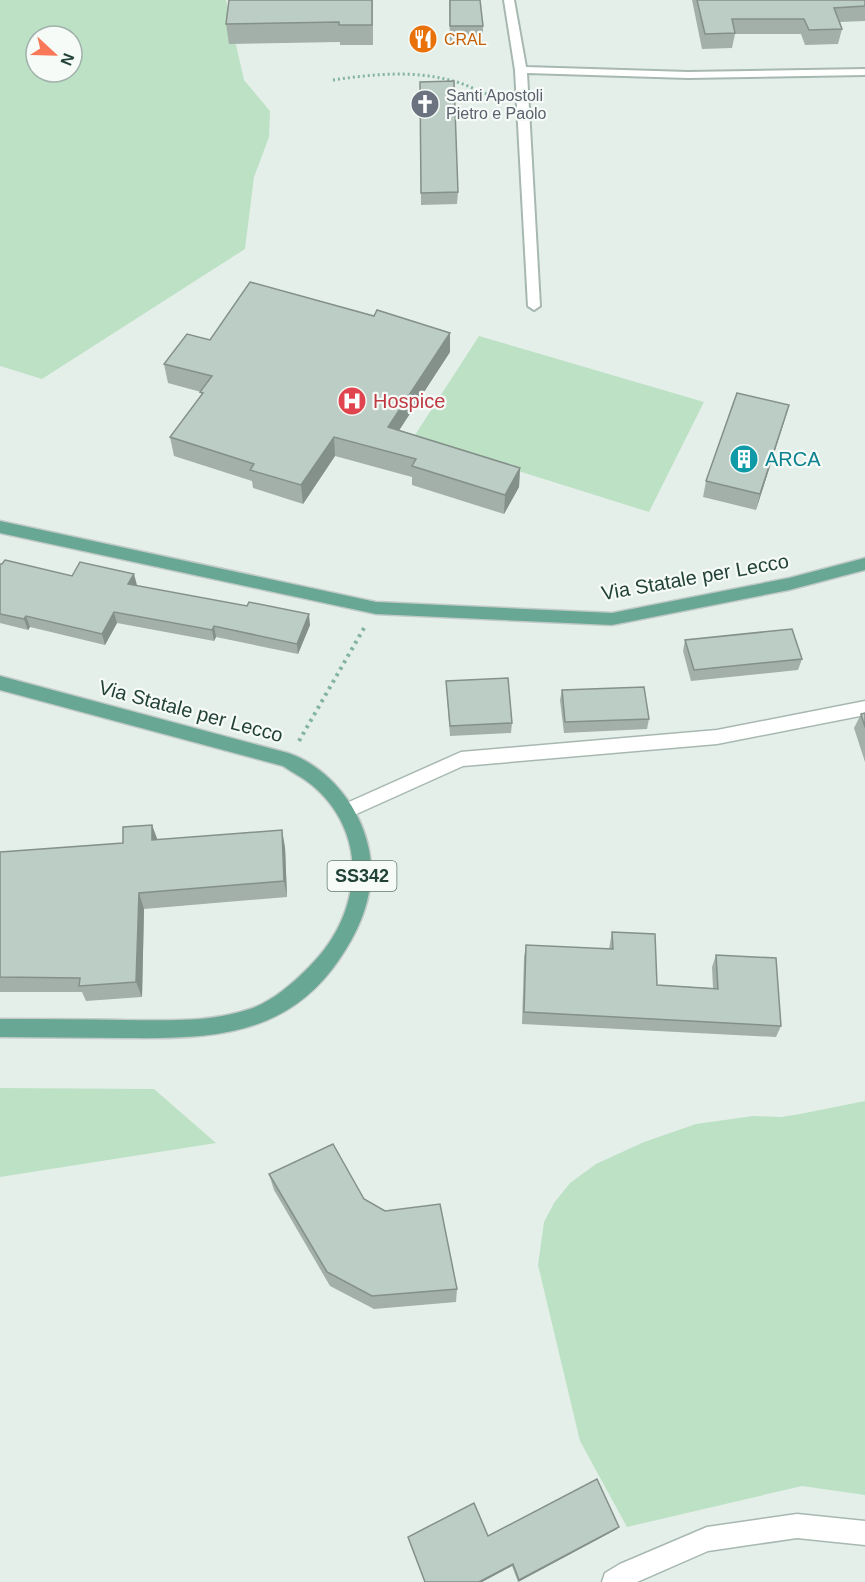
<svg xmlns="http://www.w3.org/2000/svg" width="865" height="1582" font-family="Helvetica,sans-serif">
<style>
.green{fill:#bde1c5;fill-rule:evenodd}
.lines{fill:none;stroke-linecap:round;stroke-linejoin:round}
.lane-casing{stroke:#a7b8b1;stroke-width:4}
.street-casing{stroke:#a7b8b1;stroke-width:3}
.primary-casing{stroke:#c1cac7;stroke-width:3}
.path-far1{stroke:#83b4a2;stroke-width:3;stroke-dasharray:2 3;stroke-linecap:butt}
.path{stroke:#83b4a2;stroke-width:4;stroke-dasharray:3 4.5;stroke-linecap:butt}
.lane{fill:#fff;fill-rule:evenodd}
.street{fill:#fff;fill-rule:evenodd}
.primary{fill:#67a793;fill-rule:evenodd}
.wall{fill:#a2b0a9}
.shaded-wall{fill:#84908a}
.building{fill:#bccdc5;stroke:#84908a;stroke-width:1.5}
.labels{text-anchor:middle;dominant-baseline:central;stroke-width:4.5;stroke-linejoin:round;paint-order:stroke}
.far-food-label{font-size:16px;fill:#c56008;stroke:#f6fbf8;text-anchor:start}
.far-worship-label{font-size:16px;fill:#5b616d;stroke:#f6fbf8;text-anchor:start}
.shield{fill:#f6fbf8;stroke:#627a72;stroke-width:1.5}
.shield-label{font-size:18px;font-weight:bold;fill:#224238}
.health-label{font-size:20px;fill:#be3a42;stroke:#f6fbf8;text-anchor:start}
.culture-label{font-size:20px;fill:#0d838f;stroke:#f6fbf8;text-anchor:start}
.street-label{font-size:20px;fill:#224238;stroke:#f6fbf8}
</style>
<rect width="100%" height="100%" fill="#e5efea"/>
<path class="green" d="M0,0H226L244,80L270,111L269,137L254,177L245,249L42,379L0,366ZM36,36H72V72H36Z
M479,336L704,402L649,512L413,438Z
M0,1088L154,1089L216,1143L0,1177Z
M865,1101V1495L802,1486L627,1527L580,1441L538,1265L544,1222L554,1203L570,1183L596,1164L644,1142L696,1124L753,1116L781,1117L800,1114Z"/>
<g class="lines">
<g class="lane-casing">
<path id="lane" d="M504,0H514L526,67L688,72L865,69V75L688,78L527,73L540,306L534,310L528,306L515,70Z"/>
</g>
<g class="street-casing">
<path id="street" d="M865,701V715L717,744L463,766L352,816L346,819L340,816L337,811L340,806L461,752L717,730Z
M797,1514L865,1521V1545L797,1538L708,1551L637,1582H602L605,1573L620,1564L707,1527Z"/>
</g>
<g class="primary-casing">
<path id="primary" d="M0,521L376,602L612,613L789,578L865,558V570L789,590L612,625L376,614L0,533Z
M0,676L288,753C329,767 361,808 369,850C376,885 364,920 346,949C293,1037 214,1039 123,1038C82,1038 41,1037 0,1037V1019C41,1019 82,1019 123,1020C165,1020 209,1023 250,1009C273,1001 292,984 309,967C331,945 346,919 351,888C358,850 343,811 313,786C304,778 293,773 283,766L0,690Z"/>
</g>
<path class="path-far1" d="M333,80C373,74 414,70 453,81C470,85 484,95 501,98"/>
<path class="path" d="M299,741L364,628"/>
<use href="#lane" class="lane"/>
<use href="#street" class="street"/>
<use href="#primary" class="primary"/>
</g>
<path class="wall" d="M229,0H373V45H340V42L229,44L226,24Z
M449,0H480L483,26V43H450Z
M692,0H865V21L840,22L842,29L838,44L805,45L801,34H735L732,48L702,49Z
M420,82L458,192L457,204L421,205Z
M210,340L450,352L399,430L520,468L519,487L504,514L412,485V477L335,456L303,504L253,488L252,481L174,456L170,437L201,396V392L168,383L164,364Z
M789,405L756,510L703,497L706,481Z
M0,564L72,576L137,585L136,586L310,625L298,654L216,637L214,641L117,623L105,645L30,627L28,630L0,623Z
M685,640L802,659L798,670L691,681L683,651Z
M446,681L512,723L511,733L450,736Z
M562,690L649,719L647,729L564,733L560,700Z
M865,713V762L854,728L861,714Z
M152,825L157,840L285,847L287,897L144,909L142,997L86,1001L82,992H0V852L123,843Z
M612,932L657,985L713,988L712,967L716,955L781,1026L776,1037L522,1024L524,957L526,945L609,949Z
M269,1174L364,1199L457,1289L456,1302L374,1309L330,1286L274,1190Z
M617,1529L518,1582L512,1566L482,1582H425L408,1537L488,1536Z"/>
<path class="shaded-wall" d="M450,333V352L389,446L388,427Z
M789,405L784,422L756,510L760,494Z
M334,437L335,456L303,504L301,485Z
M520,468L519,487L504,514L505,495Z
M134,574L137,585L131,595L128,584Z
M114,612L117,623L105,645L102,634Z
M309,614L310,625L298,654L297,644Z
M26,616L30,627L28,630L24,619Z
M214,626L216,637L214,641L212,630Z
M152,825L158,841L152,840Z
M282,830L285,847L287,897L284,881Z
M139,893L144,909L142,997L136,982Z
M619,1527L617,1529L518,1582L519,1580Z
M513,1564L512,1566L482,1582H479Z"/>
<path class="building" d="M229,0H372V25H339V22L226,24Z
M450,0H480L483,26H450Z
M697,0H865V6L834,8L842,29L809,30L804,19H732L735,33L705,34Z
M454,81L458,192L421,193L420,82Z
M250,282L374,316L377,310L450,333L388,427L520,468L505,495L412,466L416,459L334,437L301,485L250,470L254,464L170,437L203,393L200,392L212,376L164,364L187,334L210,340Z
M737,393L789,405L760,494L706,481Z
M5,560L72,576L80,562L134,574L128,584L247,606L249,602L309,614L297,644L214,626L212,630L114,612L102,634L26,616L24,619L0,614V564H2Z
M792,629L802,659L694,670L685,640Z
M508,678L512,723L450,726L446,681Z
M644,687L649,719L565,722L562,690Z
M865,713V727L861,714Z
M152,825V840L282,830L284,881L139,893L136,982L79,986L80,978L0,977V852L123,843V827Z
M612,932L655,934L657,985L718,989L716,955L776,958L781,1026L524,1012L526,945L613,949Z
M333,1144L364,1199L385,1211L440,1204L457,1289L372,1296L327,1272L269,1174Z
M597,1479L619,1527L519,1580L513,1564L479,1582H425L408,1537L474,1503L488,1536Z"/>
<defs>
<g id="restaurant-disc" transform="scale(1.5)"><circle r="9.5" fill="#e8710a" stroke="#f6fbf8"/><path d="M-5-6h1v4h1v-4h1v4h1v-4h1v5L-1.5 .5V6h-2V.5L-5-1ZM5-6V6H3V1.5H1.5Q1.5-4 5-6Z" fill="#fff"/></g>
<g id="church-disc" transform="scale(1.5)"><circle r="9.5" fill="#6b7280" stroke="#f6fbf8"/><path d="M-1.2-6h2.4v3.5h3.3v2.4h-3.3V6h-2.4V-.1h-3.3v-2.4h3.3Z" fill="#fff"/></g>
<g id="hospital-disc" transform="scale(1.5)"><circle r="9.5" fill="#e0444e" stroke="#f6fbf8"/><path d="M-5-5h3v3.5h4V-5h3V5h-3V1.5h-4V5h-3Z" fill="#fff"/></g>
<g id="building-disc" transform="scale(1.5)"><circle r="9.5" fill="#0f9aa8" stroke="#f6fbf8"/><path d="M-4-6H4V6H1V3H-1V6H-4ZM-2.5-4.3h1.7v1.8h-1.7ZM.8-4.3h1.7v1.8H.8ZM-2.5-1h1.7V.8h-1.7ZM.8-1h1.7V.8H.8Z" fill="#fff"/></g>
</defs>
<g fill-rule="evenodd">
<use href="#restaurant-disc" x="423" y="39"/>
<use href="#church-disc" x="425" y="104"/>
<use href="#hospital-disc" x="352" y="401"/>
<use href="#building-disc" x="744" y="459"/>
</g>
<g class="labels">
<g class="far-food-label">
<text x="444" y="39">CRAL</text>
</g>
<g class="far-worship-label">
<text x="446" y="95">Santi Apostoli<tspan x="446" dy="18">Pietro e Paolo</tspan></text>
</g>
<rect class="shield" x="327.5" y="861" width="69" height="30" rx="4.5"/>
<g class="shield-label">
<text x="362" y="876">SS342</text>
</g>
<g class="health-label">
<text x="373" y="401">Hospice</text>
</g>
<g class="culture-label">
<text x="765" y="459">ARCA</text>
</g>
<g class="street-label">
<text transform="translate(695 577) rotate(-10)">Via Statale per Lecco</text>
<text transform="translate(191 711) rotate(15)">Via Statale per Lecco</text>
</g>
</g>
<g transform="translate(54 54) rotate(112)"><circle r="28" fill="#f6fbf8" stroke="#a1b1ab" stroke-width="1.5"/>
<path d="M0-4.5L10 22L0 15L-10 22Z" fill="#f97858"/>
<text y="-9" font-size="16" font-weight="bold" text-anchor="middle" fill="#224238">N</text>
</g>
</svg>
